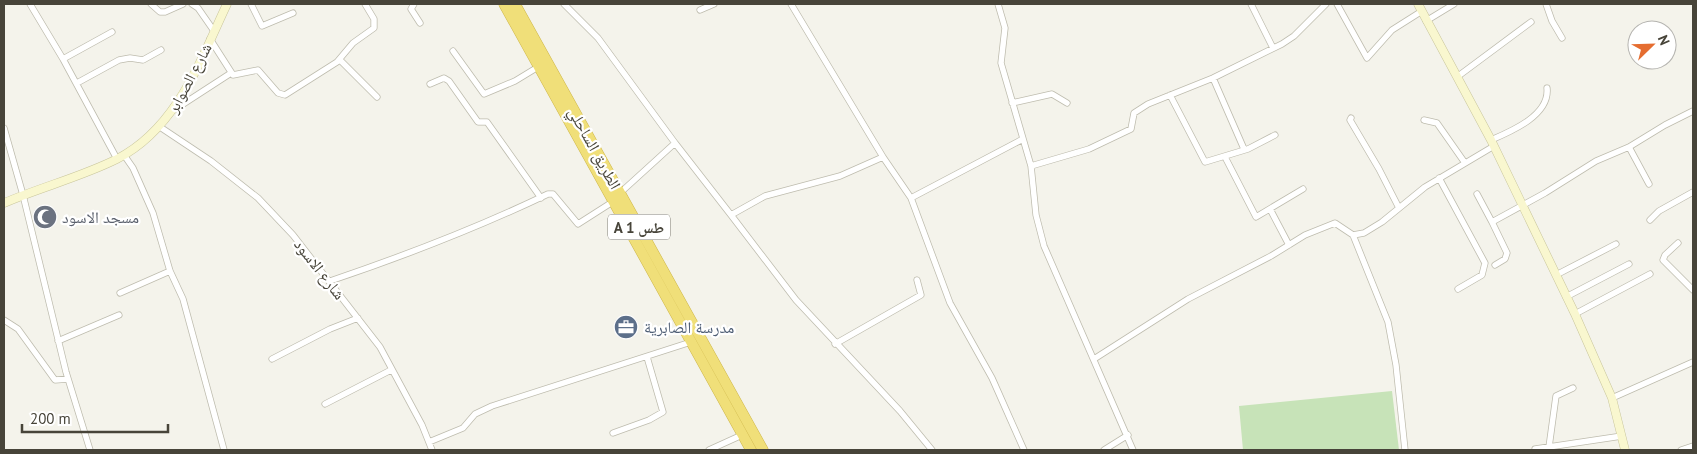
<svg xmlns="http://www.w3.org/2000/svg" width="1697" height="454" font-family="'PT Sans','Noto Naskh Arabic',sans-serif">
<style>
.green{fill:#c7e3b8}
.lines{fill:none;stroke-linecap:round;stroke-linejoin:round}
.street-casing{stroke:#bebcae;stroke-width:7}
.secondary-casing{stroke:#c8c59b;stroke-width:9}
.highway-casing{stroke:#ceb64a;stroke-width:11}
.street{stroke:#fff;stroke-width:5.5}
.secondary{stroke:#f9f7cf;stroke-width:8}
.highway{stroke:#f0df79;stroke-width:10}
.labels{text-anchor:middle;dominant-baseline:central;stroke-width:4.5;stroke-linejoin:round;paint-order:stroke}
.shield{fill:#fff;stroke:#7e7c74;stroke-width:1}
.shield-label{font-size:15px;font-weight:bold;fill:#474439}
.street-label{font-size:16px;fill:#474439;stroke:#fff}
.worship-label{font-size:16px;fill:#5b616d;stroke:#fff;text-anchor:start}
.service-label{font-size:16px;fill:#4e5e75;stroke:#fff;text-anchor:start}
</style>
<rect width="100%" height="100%" fill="#f4f3eb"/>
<path class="green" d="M1392,391L1399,450H1243L1239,406Z"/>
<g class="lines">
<g class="street-casing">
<path id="street" d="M30,4L63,59L117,159
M151,4L160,12H165L183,4
M192,4L198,8L214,31
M251,4L262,26L293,13
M414,4L411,9L420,23
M564,4L598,38L675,143
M998,4L1005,28L1001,63L1031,166L1036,215L1044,246L1133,450
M1251,4L1273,48
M1337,4L1367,58L1392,30L1422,11
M1546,4L1552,21L1562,38
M700,10L714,4
M1426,21L1454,4
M210,39L233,75L258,70L278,93L285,95L337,62L353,43L374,28V19L365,4
M453,51L484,94L515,81L538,67
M63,59L112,32
M340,60L377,97
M1457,77L1531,22
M1213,78L1244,149
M77,83L119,60L130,58L143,60L161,50
M430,84L444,78L449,81L478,122H487L541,198
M1170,95L1205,162L1248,149L1275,135
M1012,103L1052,94L1067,103
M174,110L231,73
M1351,118L1350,120L1379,169L1399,208
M1424,120L1437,123L1465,163
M160,127L211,161L258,198L293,235L380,347L422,425L432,450
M4,128L23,195L66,372L90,450
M1491,140C1512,131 1550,115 1547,88
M1629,147L1649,184
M124,155L133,168L153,213L170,271L183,299L224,450
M883,157L911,198L950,303L992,378L1024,450
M1225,157L1256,217L1303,189
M1031,166L1089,149L1131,129L1134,113L1148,104L1213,78L1282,44L1294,36L1326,4
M1439,178L1485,263L1482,275L1458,289
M620,193L675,143L731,215L765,196L840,176L883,157L791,4
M1477,194L1492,222L1545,193L1596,161L1629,147L1665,125L1693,111
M911,198L1023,139
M1270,209L1289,245
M731,215L796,300L900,411L932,450
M1650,220L1659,211L1693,192
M1492,222L1507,253L1505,259L1495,265
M1353,235L1388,322L1396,365L1405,450
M1678,243L1665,255L1663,260L1693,290
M1556,275L1616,244
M330,281C404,256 477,228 548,194H553L578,224L614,201
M120,293L170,271
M1566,297L1629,264
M1575,314L1650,274
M4,320L18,329L55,380L68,379
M58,341L119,315
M835,344L921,295L917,280
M272,359L330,329L358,318
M1094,359L1188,299L1271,256L1305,235L1335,223L1353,235L1364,233L1382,222L1425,187L1494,146
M1612,398L1693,362
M325,404L391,370
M613,433L649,420L663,412L647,357
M429,442L463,428L475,414L492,406L691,342
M1549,447L1556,396L1573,388
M1535,449L1622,436
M709,450L742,435
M1104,450L1128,435
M1681,450L1693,446"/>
</g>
<g class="secondary-casing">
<path id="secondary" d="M1418,4L1491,140L1575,314L1612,398L1625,450
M4,203C41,187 81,177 117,159C177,128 200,61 227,4"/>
</g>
<g class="highway-casing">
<path id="highway" d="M504,4L751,450
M515,4L763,450"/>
</g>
<use href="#street" class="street"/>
<use href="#secondary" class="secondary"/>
<use href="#highway" class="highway"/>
</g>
<defs>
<g id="mosque-disc" transform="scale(1.25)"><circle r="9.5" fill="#6b7280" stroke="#fff"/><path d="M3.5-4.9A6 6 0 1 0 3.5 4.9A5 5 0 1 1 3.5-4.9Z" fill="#fff"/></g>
<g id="office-disc" transform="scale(1.25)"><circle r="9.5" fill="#5c6f8a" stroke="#fff"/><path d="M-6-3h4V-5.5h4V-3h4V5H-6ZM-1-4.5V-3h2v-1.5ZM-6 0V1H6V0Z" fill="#fff"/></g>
</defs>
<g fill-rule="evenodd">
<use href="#mosque-disc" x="45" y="217"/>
<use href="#office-disc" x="626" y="327"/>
</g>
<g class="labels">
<rect class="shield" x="608" y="214.5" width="62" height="25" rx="4"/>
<g class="shield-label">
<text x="639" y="227">A 1 طس</text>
</g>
<g class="street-label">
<text transform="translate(189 78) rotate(-62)">شارع الصوابر</text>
<text transform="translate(595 148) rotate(61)">الطريق الساحلي</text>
<text transform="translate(320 269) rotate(52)">شارع الاسود</text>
</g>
<g class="worship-label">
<text x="62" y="217">مسجد الاسود</text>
</g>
<g class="service-label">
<text x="644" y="327">مدرسة الصابرية</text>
</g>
</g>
<rect width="1697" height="454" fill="none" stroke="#474439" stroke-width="10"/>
<g transform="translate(1652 45) rotate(67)"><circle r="24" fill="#ffffff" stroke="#b5b4b0"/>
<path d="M0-4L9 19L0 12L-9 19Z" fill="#e56d30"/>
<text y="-8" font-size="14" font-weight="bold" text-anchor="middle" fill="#474439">N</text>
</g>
<path d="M22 424v8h146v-8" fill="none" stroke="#474439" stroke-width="2.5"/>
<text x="30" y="424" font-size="15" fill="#474439" stroke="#ffffff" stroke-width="4" paint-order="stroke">200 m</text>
</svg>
